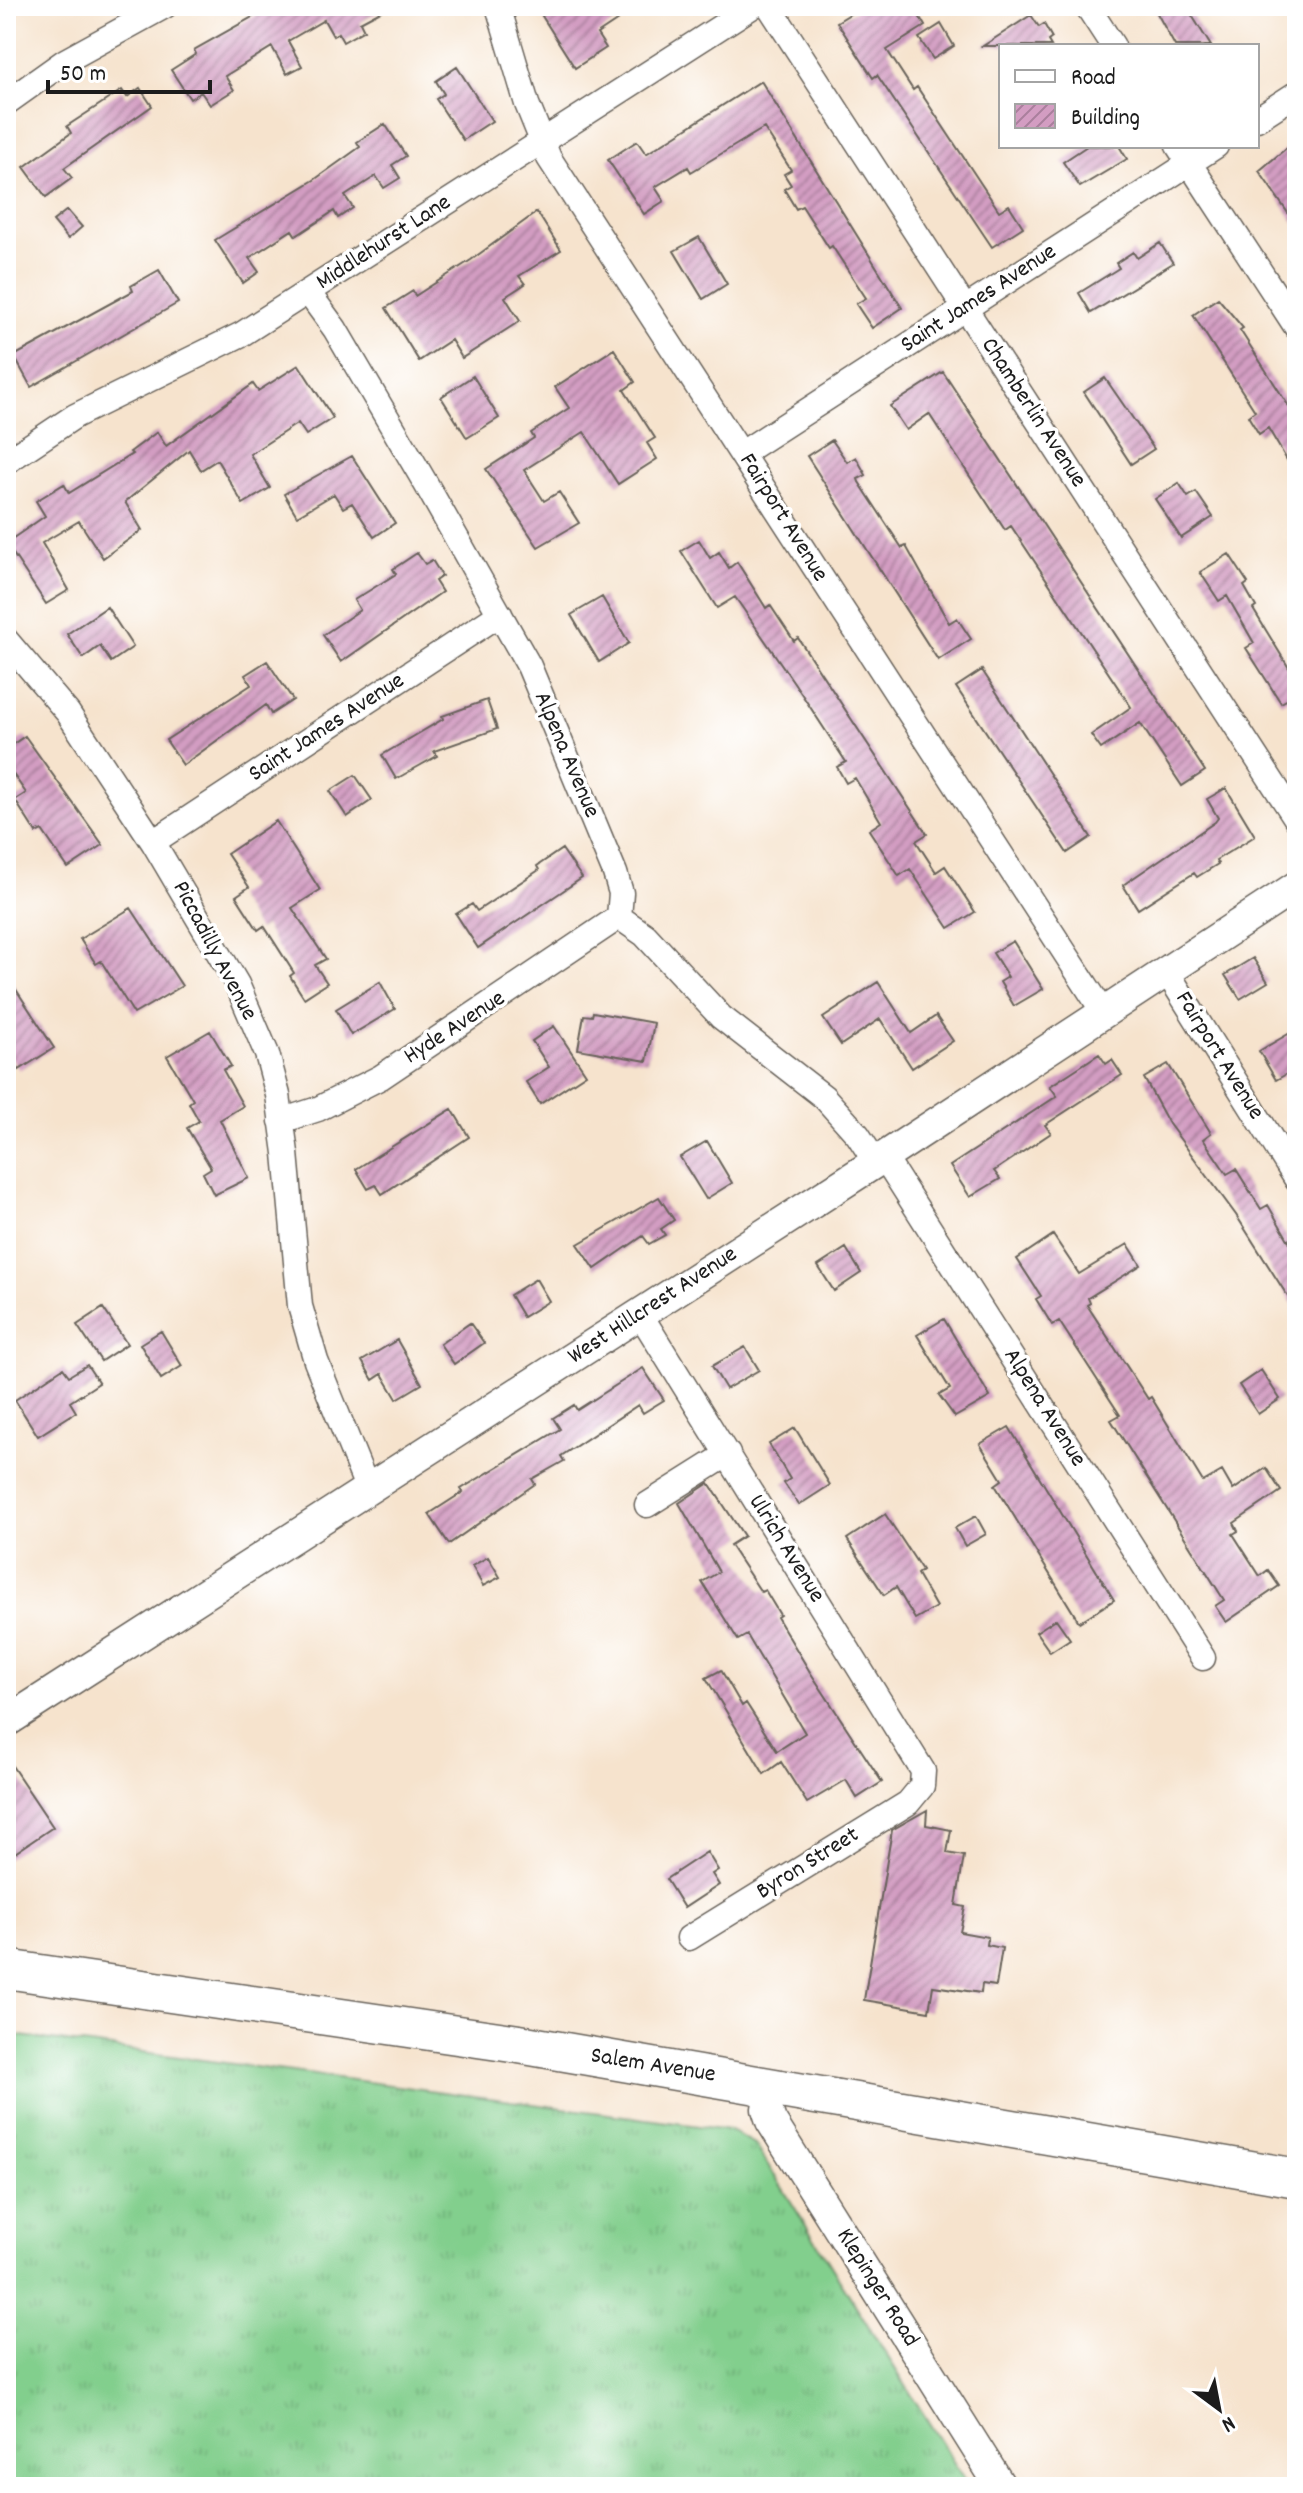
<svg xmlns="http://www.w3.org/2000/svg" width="1303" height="2493" font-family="Dekko,sans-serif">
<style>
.grass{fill:url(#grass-tufts);stroke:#4f7654;stroke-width:2}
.building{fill:url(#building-hatch)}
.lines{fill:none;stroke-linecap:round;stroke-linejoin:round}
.minor-casing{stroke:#68625a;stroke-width:27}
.tertiary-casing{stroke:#68625a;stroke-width:33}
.primary-casing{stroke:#68625a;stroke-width:41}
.minor{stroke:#fff;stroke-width:24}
.tertiary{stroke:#fff;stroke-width:30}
.primary{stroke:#fff;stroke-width:38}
.labels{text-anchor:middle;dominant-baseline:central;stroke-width:7;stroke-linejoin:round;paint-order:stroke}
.street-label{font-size:24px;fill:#1c1c1c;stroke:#fff}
</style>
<defs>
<pattern id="grass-tufts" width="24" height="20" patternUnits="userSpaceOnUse" patternTransform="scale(2)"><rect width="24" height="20" fill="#82cf8d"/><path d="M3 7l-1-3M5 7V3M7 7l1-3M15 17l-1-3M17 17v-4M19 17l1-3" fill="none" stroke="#70b179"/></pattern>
<pattern id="building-hatch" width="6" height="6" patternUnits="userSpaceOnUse" patternTransform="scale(2)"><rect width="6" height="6" fill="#d39dc2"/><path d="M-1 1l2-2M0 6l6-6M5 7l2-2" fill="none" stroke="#aa7f9d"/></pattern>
</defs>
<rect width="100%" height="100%" fill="#fff"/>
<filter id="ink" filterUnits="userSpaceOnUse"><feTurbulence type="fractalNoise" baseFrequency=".0125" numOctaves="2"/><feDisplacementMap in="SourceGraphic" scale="16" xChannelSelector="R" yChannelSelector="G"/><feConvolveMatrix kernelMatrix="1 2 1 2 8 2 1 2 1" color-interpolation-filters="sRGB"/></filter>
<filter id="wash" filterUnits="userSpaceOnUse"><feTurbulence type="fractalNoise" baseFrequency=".006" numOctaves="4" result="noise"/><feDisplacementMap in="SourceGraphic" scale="32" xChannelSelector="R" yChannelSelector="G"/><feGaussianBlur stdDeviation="1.8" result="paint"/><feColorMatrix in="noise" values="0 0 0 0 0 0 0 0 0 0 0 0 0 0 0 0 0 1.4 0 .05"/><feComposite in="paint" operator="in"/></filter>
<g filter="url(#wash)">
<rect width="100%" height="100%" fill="#f6e3cd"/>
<path class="grass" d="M6,2034L729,2130L755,2144L969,2487H6Z"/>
<g id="blocks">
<path class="building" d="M272,6H390L360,22L364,30L343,42L338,33L333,36L324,20L288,41L302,66L287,74L272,47L225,76L234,90L210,105L201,92L190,99L171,70L196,54L194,50Z
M558,6H639L597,34L606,48L575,68L542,16Z
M863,6H913L925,26L887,50L913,90L917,87L999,211L1009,205L1023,227L992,247L877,75L873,78L837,22Z
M1153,6H1186L1211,46H1175Z
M1031,15L1039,27L1044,24L1052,38L1048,41L1051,46H983Z
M941,24L954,46L933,59L919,38Z
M457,67L492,121L463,140L436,99L444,94L436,81Z
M761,81L902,308L872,328L856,304L866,298L832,246L829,248L802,206L796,209L784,189L791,185L784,174L791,170L764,128L691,172L688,167L655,187L664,201L644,214L608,160L637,141L646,154Z
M140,88L152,106L64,168L72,178L46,197L24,167L71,133L67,126L122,90L127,97Z
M385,124L406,156L392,165L400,178L384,188L376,176L345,196L353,208L338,218L334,211L296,236L292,230L249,258L259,272L243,283L215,240L314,180L360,147L357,142Z
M1290,145L1297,156V226L1259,171Z
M1087,146H1119L1127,159L1080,187L1063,162Z
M67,210L82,227L68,239L53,221Z
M537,212L561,250L519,276L525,284L505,297L520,321L462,358L451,340L419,361L386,308L413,291L415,296L471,260Z
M699,237L727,284L703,299L674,251Z
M1160,243L1173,263L1091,313L1079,293L1119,268L1116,263L1133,252L1137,258Z
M159,270L178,303L31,387L14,356L133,291L131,286Z
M1218,298L1243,328L1240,330L1297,419V477L1268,428L1259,434L1248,416L1255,411L1193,315Z
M614,349L635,382L624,390L655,438L647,443L657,459L618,484L584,432L524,470L544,501L559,492L579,523L538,547L486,469L534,438L531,433L569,408L555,387Z
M299,365L333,418L306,435L298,423L250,454L270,488L243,504L217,460L201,470L189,450L125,502L142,530L103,558L79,521L42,543L69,590L46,604L6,543L45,516L36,501L64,484L69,493L132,454L130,452L157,432L166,446L253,384L258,391Z
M943,372L1205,771L1182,786L1140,723L1101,749L1091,735L1131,707L1011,526L1005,530L929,414L906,430L890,406Z
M473,376L499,418L467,438L441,397Z
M1105,378L1154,449L1131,464L1084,392Z
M832,440L847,462L856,457L866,475L858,479L859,482L902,548L906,546L949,623L957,618L971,639L938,660L807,456Z
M352,456L395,523L374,537L352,503L343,508L334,494L297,516L284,494Z
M1179,483L1188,497L1196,492L1213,517L1181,538L1155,499Z
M699,540L710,558L719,552L729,568L737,562L766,608L770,605L794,641L798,638L927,834L916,841L936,872L945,866L975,912L949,928L910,869L899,876L869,830L881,822L855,778L846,783L837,767L846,762L795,684L735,597L717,608L681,551Z
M417,553L425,564L432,560L442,576L435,581L442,592L341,662L323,635L360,610L354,600L396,574L393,569Z
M1229,554L1248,583L1244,586L1256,607L1253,609L1289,668L1297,663V694L1281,703L1246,648L1254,643L1227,596L1219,601L1200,572Z
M602,597L629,643L599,662L571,615Z
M107,607L133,647L111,662L100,646L83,658L67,634Z
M267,661L293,700L271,714L266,705L183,765L166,740L251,685L245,675Z
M982,670L1091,837L1067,853L956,687Z
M487,700L497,729L434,751L437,756L396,779L382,755L443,719L442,716Z
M25,736L103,845L68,868L42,830L36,833L15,800L26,793L6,764V749Z
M355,775L372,800L347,817L330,791Z
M1226,788L1255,836L1216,860L1218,864L1197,877L1194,873L1138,909L1123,885L1215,822L1218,818L1207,799Z
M276,821L320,890L292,908L326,959L315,965L327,983L304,998L290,976L294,973L264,926L258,930L236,896L249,887L227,854Z
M562,849L582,878L478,948L456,914L472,904L477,911L539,870L537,866Z
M131,908L182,986L134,1014L101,961L96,964L80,939Z
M1013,941L1043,989L1014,1006L1000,982L1008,977L993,953Z
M1253,958L1268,982L1240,999L1225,975Z
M6,974L54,1048L19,1070L6,1049Z
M380,982L395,1009L351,1035L336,1009Z
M878,982L911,1033L936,1016L953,1041L912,1068L880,1019L841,1045L823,1018Z
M593,1012L654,1023L647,1061L578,1049L584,1015L592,1016Z
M554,1026L586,1074L540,1104L526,1082L549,1067L532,1041Z
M210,1031L231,1066L223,1070L243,1106L220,1120L249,1178L214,1195L203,1173L211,1168L187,1128L199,1121L189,1103L193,1100L167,1056Z
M1290,1033L1297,1045V1068L1276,1080L1259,1051Z
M1099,1054L1106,1064L1112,1060L1122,1075L1045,1125L1051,1133L994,1171L1000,1179L970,1197L950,1166L1057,1096L1050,1086Z
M1168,1064L1211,1133L1203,1139L1227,1174L1236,1169L1261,1209L1268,1205L1297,1255V1311L1236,1215L1169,1124L1144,1078Z
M452,1109L469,1137L382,1194L376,1185L368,1189L356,1169Z
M707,1141L732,1183L706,1199L680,1157Z
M659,1197L674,1220L661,1229L665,1235L649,1244L643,1236L595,1269L578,1244Z
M1053,1235L1079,1274L1128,1244L1141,1265L1088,1298L1090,1303L1087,1305L1148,1399L1151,1397L1203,1482L1222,1471L1233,1490L1266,1468L1281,1491L1234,1523L1238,1531L1233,1534L1260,1576L1268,1570L1279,1586L1226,1622L1215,1606L1224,1600L1111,1420L1120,1415L1059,1321L1052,1325L1036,1299L1041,1296L1017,1259Z
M846,1248L861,1273L834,1291L818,1266Z
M536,1279L549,1301L523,1317L510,1295Z
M103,1308L127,1344L101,1361L77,1325Z
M944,1319L990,1397L955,1417L939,1395L950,1389L917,1335Z
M470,1323L484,1343L454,1364L440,1344Z
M161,1331L182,1366L161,1379L140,1344Z
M397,1340L422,1384L397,1399L382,1374L373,1380L362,1361Z
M745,1347L759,1370L726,1389L712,1366Z
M87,1365L99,1383L70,1402L76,1412L38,1436L15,1400L63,1368L69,1376Z
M643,1368L664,1400L643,1413L638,1405L561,1456L564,1461L532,1479L535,1484L449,1544L429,1514L463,1492L461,1489L560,1429L553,1418L574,1405L577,1410Z
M1261,1370L1280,1399L1258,1414L1239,1385Z
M1009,1427L1114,1600L1079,1622L995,1485L1002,1480L980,1444Z
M795,1428L830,1485L799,1505L784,1483L790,1479L769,1444Z
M709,1483L744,1536L730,1545L761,1592L765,1590L780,1615L777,1617L810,1672L882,1782L857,1798L846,1780L807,1803L781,1762L764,1774L706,1678L721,1670L742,1706L746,1703L777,1751L805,1733L747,1635L738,1640L702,1582L719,1572L679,1503Z
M885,1514L922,1570L917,1574L936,1607L915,1619L896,1587L884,1595L847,1539Z
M976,1516L986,1534L965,1546L955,1528Z
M488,1557L500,1577L483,1586L472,1566Z
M1056,1619L1070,1639L1050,1652L1036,1632Z
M6,1757L53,1827L6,1859Z
M927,1810L926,1825L951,1830L947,1853L964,1856L956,1905L965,1907L960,1932L988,1937L987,1945L1002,1948L996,1986L982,1984L981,1993L933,1986L929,2011L864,2000L892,1830Z
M707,1852L718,1870L712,1874L719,1885L684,1908L666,1879Z"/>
</g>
</g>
<g filter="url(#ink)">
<use href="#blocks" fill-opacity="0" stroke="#68625a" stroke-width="2"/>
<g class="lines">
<g class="minor-casing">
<path id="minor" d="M498,6L527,104L549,158L1104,1013
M769,6L1297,820
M1087,6L1113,46
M6,103L65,61L165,6
M1257,119L1297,93
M1178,146L1297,328
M308,292L335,329L426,484L529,666L615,873L621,893L619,917
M742,453L1216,146
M6,462L75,416L242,334L753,6
M6,640L68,713L153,842L237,984L267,1054L278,1095L286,1153L300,1306L316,1361L368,1490
M153,842L500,614
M619,917L645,935L721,1017L824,1097L858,1135L876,1163
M1167,972L1297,1180
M281,1121L318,1109L381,1077L619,917
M884,1157L1203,1658
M640,1314L923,1771L922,1786L908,1803L689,1938
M647,1505L728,1454"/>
</g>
<g class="tertiary-casing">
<path id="tertiary" d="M6,1722L884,1157L1297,886
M771,2085L767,2109L771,2121L1001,2487"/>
</g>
<g class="primary-casing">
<path id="primary" d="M6,1969L519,2044L1297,2178"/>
</g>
<use href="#minor" class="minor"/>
<use href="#tertiary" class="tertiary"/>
<use href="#primary" class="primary"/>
</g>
</g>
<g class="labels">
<g class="street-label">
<text transform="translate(384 243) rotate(-33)">Middlehurst Lane</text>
<text transform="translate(979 299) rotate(-33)">Saint James Avenue</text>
<text transform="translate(1033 413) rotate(57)">Chamberlin Avenue</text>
<text transform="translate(783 518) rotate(58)">Fairport Avenue</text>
<text transform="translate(327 728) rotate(-33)">Saint James Avenue</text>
<text transform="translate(566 755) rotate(67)">Alpena Avenue</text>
<text transform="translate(214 951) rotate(62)">Piccadilly Avenue</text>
<text transform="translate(455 1028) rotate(-33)">Hyde Avenue</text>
<text transform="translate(1219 1056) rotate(58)">Fairport Avenue</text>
<text transform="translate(653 1306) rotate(-33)">West Hillcrest Avenue</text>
<text transform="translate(1044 1408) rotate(58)">Alpena Avenue</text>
<text transform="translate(786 1549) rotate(58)">Ulrich Avenue</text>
<text transform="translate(808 1864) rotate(-32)">Byron Street</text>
<text transform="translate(653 2066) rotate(9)">Salem Avenue</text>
<text transform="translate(877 2288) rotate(58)">Klepinger Road</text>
</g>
</g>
<rect width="1303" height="2493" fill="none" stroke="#fff" stroke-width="32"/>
<rect x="999" y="44" width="260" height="104" fill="#ffffff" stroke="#a4a4a4" stroke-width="2"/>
<rect x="1015" y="70" width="40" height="12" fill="#ffffff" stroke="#a4a4a4" stroke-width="2"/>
<text x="1071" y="84" font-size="24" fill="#1c1c1c">Road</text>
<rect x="1015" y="104" width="40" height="24" fill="url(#building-hatch)" stroke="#a4a4a4" stroke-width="2"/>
<text x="1071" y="124" font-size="24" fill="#1c1c1c">Building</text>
<g transform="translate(1219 2409) rotate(148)" stroke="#ffffff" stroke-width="6" paint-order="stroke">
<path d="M0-6L14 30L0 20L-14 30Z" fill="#1c1c1c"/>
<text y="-12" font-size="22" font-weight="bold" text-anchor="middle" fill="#1c1c1c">N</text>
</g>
<path d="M48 80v12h162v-12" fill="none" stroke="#1c1c1c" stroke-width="4"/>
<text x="60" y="80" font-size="24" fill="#1c1c1c" stroke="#ffffff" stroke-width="6" paint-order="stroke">50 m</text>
</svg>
